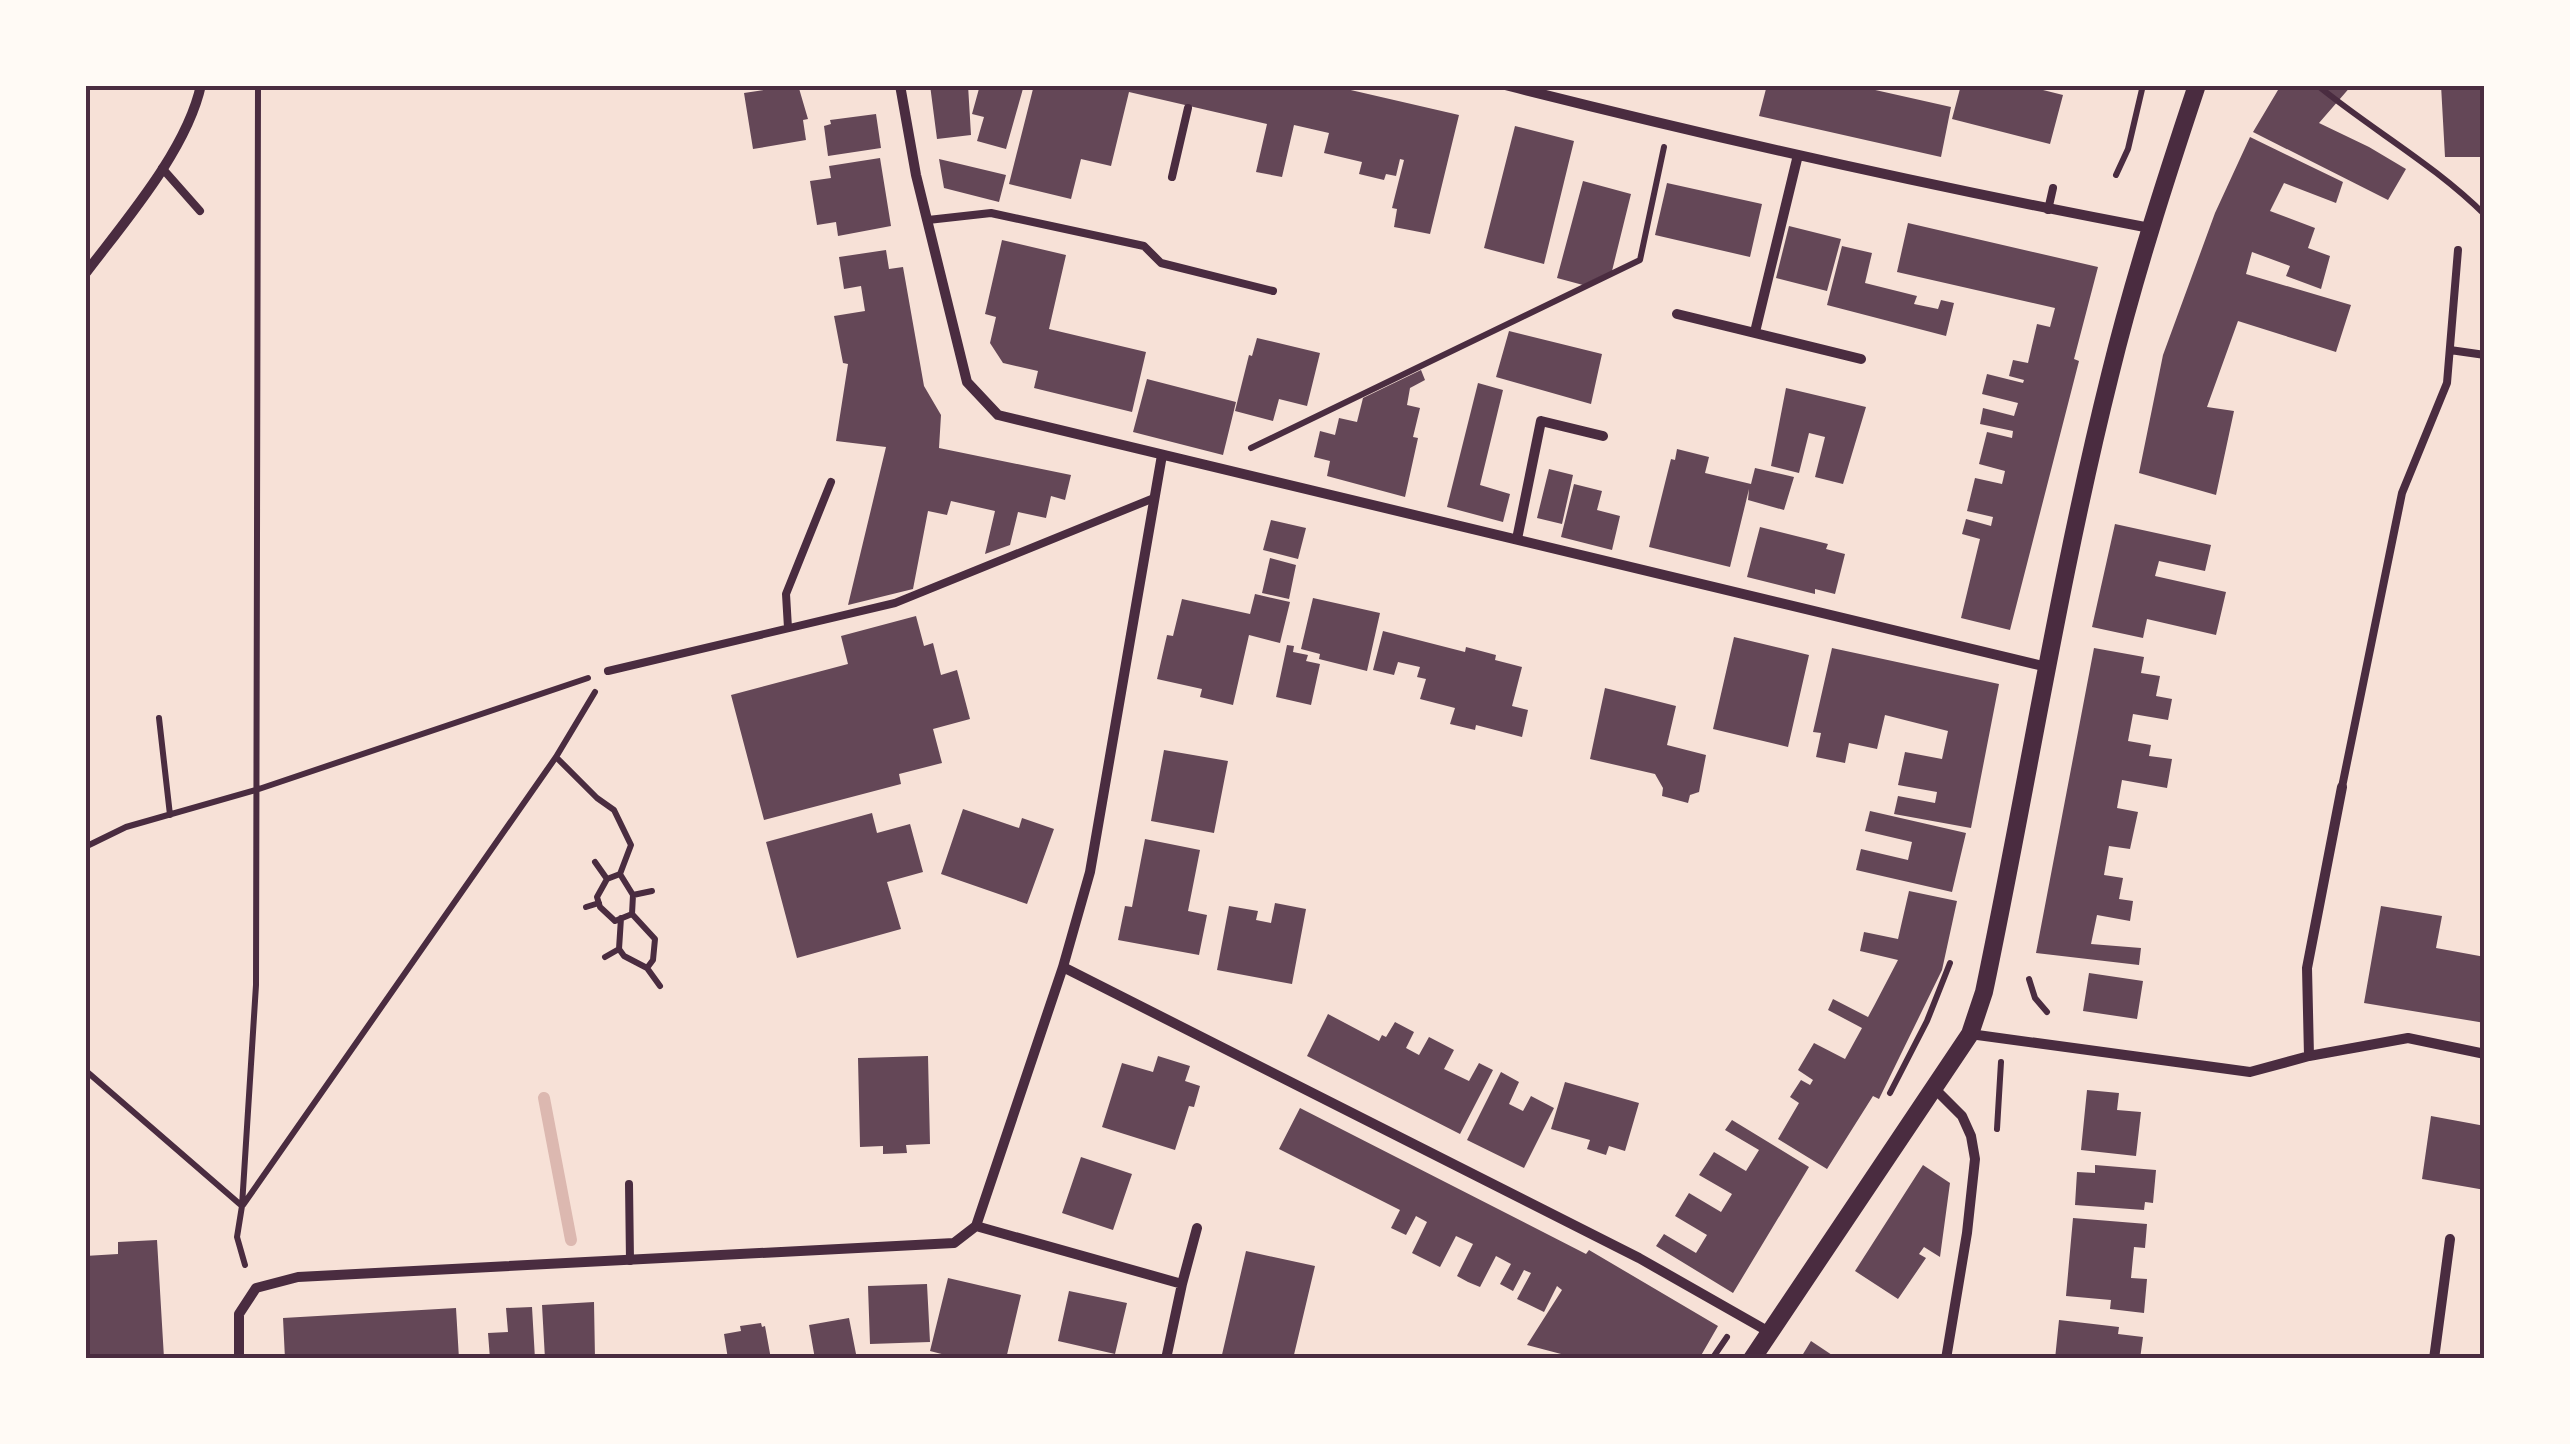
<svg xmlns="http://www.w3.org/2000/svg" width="2570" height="1444" font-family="'Varela Round',sans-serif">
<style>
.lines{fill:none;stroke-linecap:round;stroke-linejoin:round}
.stream{stroke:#dcb8b0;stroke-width:12}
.building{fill:#644757}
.path{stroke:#4a2c40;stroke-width:6}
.service{stroke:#4a2c40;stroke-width:8}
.minor{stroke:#4a2c40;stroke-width:10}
.tertiary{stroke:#4a2c40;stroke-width:18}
.neatline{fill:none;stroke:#4a2c40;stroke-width:4}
</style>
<rect width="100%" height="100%" fill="#f7e1d7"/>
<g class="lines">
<path class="stream" d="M544,1098L571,1240"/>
</g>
<path class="building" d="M798,85L808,119L803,120L806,140L753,149L744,93Z
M930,85H968L971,135L937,139Z
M980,85H1024L1006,149L977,141L984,117L972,114Z
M1034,85H1329L1459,115L1430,234L1394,227L1397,209L1392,208L1404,160L1400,159L1396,176L1386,174L1384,180L1359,174L1362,162L1324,153L1329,133L1294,125L1282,177L1256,172L1267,124L1129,92L1111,166L1081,159L1071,199L1009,184Z
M1767,85H1853L1951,107L1941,157L1759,116Z
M1961,85H2023L2063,95L2050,144L1952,119Z
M2281,85H2352L2319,123L2369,147L2406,169L2388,200L2253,132Z
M2441,85H2485V157H2445Z
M876,114L881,148L828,156L824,126L831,124L830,120Z
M1515,126L1574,141L1544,264L1484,248Z
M2250,137L2343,182L2336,203L2284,183L2270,211L2315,228L2308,248L2330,256L2321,289L2286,276L2290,266L2252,252L2246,274L2351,305L2336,352L2238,321L2207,407L2234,411L2216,495L2139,473L2163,355L2215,213Z
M880,158L891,226L838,236L836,222L817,225L810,181L831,178L829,166Z
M939,159L1006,175L999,202L944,188Z
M1583,181L1631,194L1612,271L1583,285L1557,278Z
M1667,183L1762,204L1750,257L1655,235Z
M1908,223L2098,267L2074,359L2079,361L2010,630L1961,618L1980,539L1962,534L1966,519L1991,526L1993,517L1967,511L1975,478L2002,484L2003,480L2005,471L1979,464L1987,432L2012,438L2013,431L1980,424L1983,408L2014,416L2018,403L1982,394L1987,374L2023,383L2024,380L2009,376L2013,360L2028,363L2037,324L2050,327L2055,308L1897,272Z
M1789,226L1841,239L1827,291L1776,278Z
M1002,240L1066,255L1049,329L1146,352L1132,412L1034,388L1038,371L1003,363L990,343L996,317L985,314Z
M1842,246L1872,253L1865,283L1917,296L1914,304L1938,309L1941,300L1954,303L1946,336L1827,305Z
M886,250L889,269L903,267L924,386L941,415L939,448L1071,475L1065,500L1051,496L1046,518L1018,512L1010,545L985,554L995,511L951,501L947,515L928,511L913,589L848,605L886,447L836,441L848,364L843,363L834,316L865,311L861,286L844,289L839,257Z
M1509,331L1602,354L1591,404L1496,377Z
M1257,338L1320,353L1307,406L1279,399L1273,421L1235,411L1249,355L1252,356Z
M1421,370L1425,380L1410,388L1407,405L1420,408L1413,437L1418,438L1405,497L1327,476L1330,461L1314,457L1320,431L1335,435L1339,418L1357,422L1363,398Z
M1147,379L1236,402L1223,455L1133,432Z
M1478,383L1503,390L1480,485L1510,494L1503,522L1447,507Z
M1786,388L1866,407L1843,484L1815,477L1825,437L1809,433L1799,473L1771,466Z
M1677,449L1709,457L1705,473L1751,484L1755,468L1794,477L1784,510L1748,500L1749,489L1730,567L1649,547L1671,459L1675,460Z
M1549,469L1573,475L1562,524L1537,518Z
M1574,484L1602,491L1597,510L1620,516L1612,550L1561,537Z
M1271,520L1306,528L1298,559L1263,550Z
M2115,524L2211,545L2205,571L2159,561L2155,576L2226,592L2216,635L2147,619L2143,638L2092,627Z
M1760,527L1828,544L1826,549L1845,554L1835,594L1815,589V594L1747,577Z
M1270,558L1296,565L1289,599L1262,593Z
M1255,594L1290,602L1280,643L1249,635L1233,705L1200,697L1202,689L1157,679L1167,635L1173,636L1182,599L1250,614Z
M1313,598L1380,613L1367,671L1319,659L1320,654L1301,649Z
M916,616L924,646L933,643L941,675L957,670L970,719L933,729L942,763L899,774L901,784L764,820L731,695L848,664L841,636Z
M1383,631L1465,652L1466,647L1496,655L1495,660L1522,667L1512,706L1528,710L1522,737L1476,725L1475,730L1450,724L1455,708L1420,699L1426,679L1417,677L1420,667L1398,662L1394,675L1373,670Z
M1734,637L1809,655L1788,747L1713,729Z
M1287,645L1294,646L1293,652L1308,655L1306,661L1320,664L1311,705L1276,697Z
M1832,648L1999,684L1971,828L1894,814L1898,796L1935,803L1937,792L1898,785L1905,752L1942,759L1948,731L1885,715L1877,749L1849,743L1845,763L1816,757L1821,733L1813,732Z
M2094,648L2144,657L2141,673L2160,676L2156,696L2172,699L2168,720L2133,714L2128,741L2151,745L2149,756L2172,759L2167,788L2122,780L2117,808L2138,812L2130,849L2109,846L2104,875L2123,878L2119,899L2133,901L2130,921L2097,915L2091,944L2141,948L2139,965L2036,953Z
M1605,688L1676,706L1667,745L1706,755L1699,792L1690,795L1688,803L1662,796L1663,788L1655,774L1590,759Z
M1164,750L1228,761L1214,833L1151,821Z
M963,809L1019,828L1022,818L1054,829L1027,904L941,874Z
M1870,811L1966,833L1952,892L1856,870L1861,849L1908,860L1912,842L1865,831Z
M872,813L877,833L910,824L923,872L887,882L901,929L797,958L766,842Z
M1145,839L1200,850L1188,911L1207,915L1199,955L1118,940L1125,906L1132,907Z
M1909,891L1957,901L1942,970L1879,1099L1873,1096L1827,1169L1778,1139L1799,1103L1790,1097L1801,1080L1810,1085L1813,1080L1798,1070L1814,1043L1845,1059L1862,1028L1828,1010L1833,999L1868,1017L1874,1006L1898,960L1860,951L1864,932L1898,939Z
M1275,903L1306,909L1292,984L1217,970L1229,906L1258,911L1256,920L1271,923Z
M2381,906L2442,916L2436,948L2485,957V1023L2364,1003Z
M2089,973L2143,981L2137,1019L2083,1011Z
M1328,1014L1379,1041L1382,1035L1386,1037L1395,1022L1414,1032L1406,1048L1419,1055L1429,1037L1454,1050L1444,1069L1469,1081L1479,1063L1493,1070L1460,1134L1307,1056Z
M928,1056L930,1144L906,1145L907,1153L883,1154V1146L860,1147L858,1058Z
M1158,1056L1190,1066L1185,1081L1200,1086L1194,1107L1189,1106L1175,1150L1102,1127L1122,1063L1153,1072Z
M1501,1072L1519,1082L1509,1104L1523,1111L1531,1096L1554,1108L1524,1168L1467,1140Z
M1565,1082L1639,1103L1625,1151L1609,1146L1606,1155L1587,1149L1590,1140L1551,1129Z
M2087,1090L2119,1093L2117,1110L2141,1112L2136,1156L2081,1150Z
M1300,1108L1586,1254L1589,1250L1718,1326L1699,1359H1580L1527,1345L1562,1290L1557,1286L1544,1312L1517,1299L1531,1273L1524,1270L1513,1291L1500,1284L1511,1264L1496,1256L1480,1287L1468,1282L1457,1276L1473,1244L1456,1236L1440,1267L1412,1253L1427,1222L1416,1216L1406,1235L1391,1228L1400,1210L1279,1149Z
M2431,1116L2485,1126V1190L2422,1179Z
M1732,1120L1809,1167L1733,1293L1656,1246L1664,1234L1696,1253L1707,1235L1675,1216L1689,1193L1721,1212L1732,1194L1699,1175L1707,1163L1714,1152L1746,1171L1759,1150L1725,1130Z
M1081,1157L1132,1174L1113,1230L1062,1213Z
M1923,1165L1950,1183L1940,1257L1924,1247L1919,1254L1926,1258L1898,1299L1855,1271Z
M2095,1165L2156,1170L2153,1203L2145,1202L2144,1210L2075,1205L2077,1172L2095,1173Z
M2073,1218L2147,1224L2145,1248L2134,1247L2131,1278L2147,1279L2144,1313L2110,1309L2111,1300L2066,1296Z
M157,1240L164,1358L85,1359V1256L118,1254V1242Z
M1246,1251L1315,1266L1293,1359H1221Z
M948,1278L1021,1295L1006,1359H961L930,1351Z
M927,1284L930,1342L870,1344L868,1286Z
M1069,1291L1127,1303L1115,1354L1058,1341Z
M594,1302L595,1359H545L542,1305Z
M532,1307L535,1359H490L488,1333L508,1332L506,1308Z
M456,1308L459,1359H285L283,1318Z
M849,1318L857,1359H815L809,1325Z
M2059,1320L2119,1327L2118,1334L2143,1337L2140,1359H2055Z
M761,1323L762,1327L765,1326L771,1359H728L724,1334L741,1331L740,1326Z
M1811,1341L1838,1359H1800Z"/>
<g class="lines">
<path class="path" d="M2317,85C2372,130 2435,165 2485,215
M2116,175L2128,149L2143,85
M1251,448L1640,260L1664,147
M85,503H86
M159,718L170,815
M556,757L597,798L614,810L631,845L620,874L607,879L597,897L600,907L615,921L632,914
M85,847L126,827L256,790L588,678
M595,862L607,879
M620,874L633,895L632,914
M633,895L652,891
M586,907L599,903
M632,914L655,939L653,960L647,968
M619,949L624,956L647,968L660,986
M619,949L621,918
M605,957L619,949
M2029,979L2035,998L2047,1012
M85,1070L242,1206L237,1237L245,1265
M1890,1093L1927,1021L1950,963
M1997,1129L2001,1062
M243,1205L556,757L595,692
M242,1206L256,985L258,85
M1712,1359L1727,1337"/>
<path class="service" d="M162,168L200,211
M1172,177L1188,108
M2048,210L2053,188
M928,220L991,213L1144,246L1161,263L1273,291
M2450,350L2485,355
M788,628L786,594L831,482
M608,671L895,603L1154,498
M2342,787L2402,493L2447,383L2458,250
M629,1184L630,1261"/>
<path class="minor" d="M900,85L916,175L967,382L998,415L2047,667
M1505,85C1719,139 1933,187 2150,228
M85,274C125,221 187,150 201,85
M1677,314L1861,359
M1755,332L1798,155
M1517,539L1541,421L1603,436
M1063,967L1639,1258L1771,1333
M1970,1034L2250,1072L2309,1056L2408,1038L2485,1054
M2309,1056L2307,968L2342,787
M1934,1088L1962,1116L1971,1136L1975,1159L1967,1233L1946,1359
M976,1226L1063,967L1090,872L1162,455
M976,1226L1182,1284L1166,1359
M1182,1284L1197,1228
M239,1359V1314L256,1288L298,1277L954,1243L976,1226
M2434,1359L2450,1239"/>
<path class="tertiary" d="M1752,1359L1970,1034L1984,992C2027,787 2059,579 2110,375C2134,277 2165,181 2197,85"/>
</g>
<rect width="2570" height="1444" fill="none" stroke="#fffaf5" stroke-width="175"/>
<rect x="88" y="88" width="2394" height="1268" class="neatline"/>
</svg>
